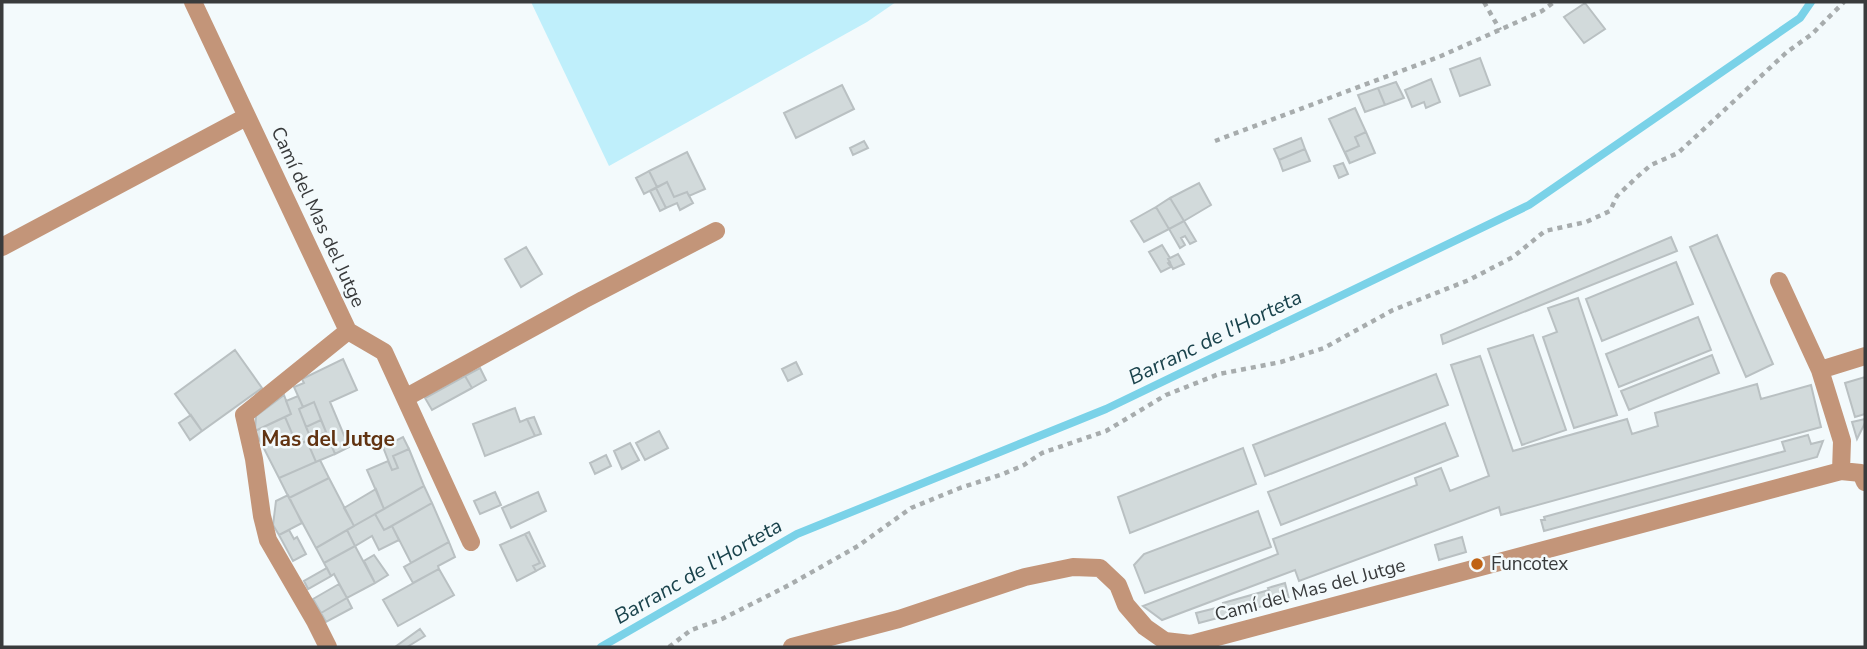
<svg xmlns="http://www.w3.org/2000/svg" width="1867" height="649" font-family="'Nunito Sans',sans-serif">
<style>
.green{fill:#bfeffb}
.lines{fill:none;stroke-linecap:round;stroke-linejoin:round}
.stream{stroke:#7ad2e8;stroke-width:8}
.building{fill:#d2dadb;stroke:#b9c0c2;stroke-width:2}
.path{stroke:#a7acad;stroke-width:4.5;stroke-dasharray:5 5;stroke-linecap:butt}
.minor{stroke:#c39579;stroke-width:18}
.poi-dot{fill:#c06314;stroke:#f3fafc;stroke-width:2.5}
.labels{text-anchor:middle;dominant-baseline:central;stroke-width:5;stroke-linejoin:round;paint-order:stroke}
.street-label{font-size:19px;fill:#393b3c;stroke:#f3fafc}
.poi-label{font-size:19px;fill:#393b3c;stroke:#f3fafc;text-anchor:start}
.water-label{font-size:21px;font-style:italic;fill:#1a434c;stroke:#f3fafc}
.neighbourhood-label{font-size:21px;font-weight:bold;fill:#613311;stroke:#f3fafc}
</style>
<rect width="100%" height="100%" fill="#f3fafc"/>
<path class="green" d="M531,2H896L867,22L609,166Z"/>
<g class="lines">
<path class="stream" d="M601,647L797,534L1106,409L1529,205L1800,18L1811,2"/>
</g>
<path class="building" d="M1585,3L1605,29L1584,43L1564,17Z
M1480,58L1490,85L1460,96L1450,69Z
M1431,79L1440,102L1426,108L1424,102L1412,107L1405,90Z
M1396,82L1404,98L1385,105L1378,88Z
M842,85L854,109L796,138L784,113Z
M1378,88L1385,105L1365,112L1358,95Z
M1355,108L1366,132L1355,137L1359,146L1345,152L1350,164L1329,119Z
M1366,132L1375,153L1350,163L1345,152L1359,146L1355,137Z
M1301,138L1305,149L1279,160L1274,149Z
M864,141L868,148L853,155L850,148Z
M1305,149L1310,161L1283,171L1279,160Z
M687,152L705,189L689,196L687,192L674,197L667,182L657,187L649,171Z
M1343,163L1348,174L1339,178L1334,166Z
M649,171L657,187L644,194L636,178Z
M667,182L674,197L687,192L693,203L680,210L677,203L666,208L656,188Z
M1199,183L1211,205L1184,221L1170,198Z
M656,188L666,208L660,211L650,191Z
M1170,198L1184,221L1169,229L1156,207Z
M1156,207L1169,229L1144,242L1131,221Z
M1184,221L1196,241L1190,244L1185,236L1181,238L1185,245L1180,248L1169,229Z
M1717,235L1773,364L1746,377L1690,247Z
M1671,237L1677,251L1443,344L1441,335Z
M1162,245L1170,258L1168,259L1170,262L1168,263L1171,267L1161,272L1149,252Z
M526,247L542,274L521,287L505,259Z
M1178,254L1184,264L1173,269L1168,259Z
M1676,262L1693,304L1602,341L1586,299Z
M1578,298L1617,415L1574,428L1543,337L1557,332L1548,308Z
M1698,317L1711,350L1619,387L1606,354Z
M1533,335L1566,430L1522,445L1488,349Z
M235,350L262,388L202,431L175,394Z
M1712,355L1719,373L1629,410L1621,391Z
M1480,356L1513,451L1627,419L1632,434L1658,426L1655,413L1757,384L1761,399L1811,385L1821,427L1501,515L1499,507L1299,581L1295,570L1162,620L1143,606L1278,554L1273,539L1417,485L1415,478L1441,468L1450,491L1489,476L1451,365Z
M343,359L357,390L330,402L349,447L335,454L314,402L303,407L294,387L304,383L302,379Z
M796,362L802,374L788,381L782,369Z
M480,368L486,380L472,388L465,376Z
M1436,374L1448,405L1265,476L1253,445Z
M465,376L472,388L432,410L425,398Z
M1865,377V414L1855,417L1845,383Z
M284,395L291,414L255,431L256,416Z
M298,396L303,407L299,409L311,439L297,445L285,417L291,414L286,401Z
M314,402L321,420L306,427L299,409Z
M515,408L520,422L527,419L535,436L485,456L473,424Z
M191,415L202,431L190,440L179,423Z
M285,417L297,445L307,441L316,462L279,478L255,431Z
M534,417L541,434L535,436L527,419Z
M1865,419V423L1857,439L1852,422Z
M321,420L326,432L311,439L306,427Z
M1445,423L1458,456L1281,525L1268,492Z
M659,431L668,448L645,460L636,443Z
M326,432L335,454L316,462L307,441Z
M1808,435L1811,444L1823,441L1817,457L1544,531L1541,520H1545L1544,517L1785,451L1782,442Z
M403,437L409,449L393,456L398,468L392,470L383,447Z
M630,443L639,460L622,469L614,451Z
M1243,448L1256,484L1130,533L1118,497Z
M409,449L424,486L384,509L367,470L388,461L392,470L398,468L393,456Z
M606,455L611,466L595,474L590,463Z
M320,460L329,478L289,498L279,478Z
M329,478L354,526L316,548L289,498Z
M424,486L432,503L384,530L375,514Z
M376,489L384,509L354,526L344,508Z
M495,492L501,505L480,514L474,501Z
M538,492L546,511L511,528L502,508Z
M288,495L302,523L279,535L273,525L276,501Z
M432,503L449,542L411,563L392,526Z
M1258,511L1271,547L1145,593L1134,565L1144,554Z
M375,514L384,530L392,526L399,540L379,550L372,536L355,546L347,530Z
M289,530L294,539L297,537L306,554L293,561L279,535Z
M347,530L355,546L324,563L316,548Z
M529,532L545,566L536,571L533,566L540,563L525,534Z
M525,534L540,563L533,566L536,571L517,581L500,545Z
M1462,537L1466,552L1439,560L1435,545Z
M449,542L455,557L438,566L439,569L413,583L404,567Z
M355,546L375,583L347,598L334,574L331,576L324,563Z
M374,555L388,575L375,583L364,561Z
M327,568L331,576L308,589L304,581Z
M439,569L454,595L398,626L383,600Z
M1285,583L1289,599L1199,623L1196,613L1224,606L1223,603L1269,590L1268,588Z
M339,584L347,598L321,613L313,599Z
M347,598L352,608L326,622L321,613Z
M420,629L425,636L407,647H395Z"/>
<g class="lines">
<path class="path" d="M1484,2L1500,30
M1215,141L1441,56L1542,11L1554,2
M669,647L691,630L722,619L789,585L858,546L911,508L960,488L1003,474L1024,465L1042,453L1106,431L1166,395L1219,374L1281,362L1324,348L1393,310L1469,280L1513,257L1545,231L1586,222L1610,211L1617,196L1637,177L1651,165L1678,153L1787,52L1812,34L1844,2"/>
<path class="minor" d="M193,2L348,331L244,415L254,459L262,516L268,540L315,621L328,647
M2,247L246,117
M1779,281L1820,370L1842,441L1841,471
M348,331L384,352L471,542
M1820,370L1865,356
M405,398L583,300L716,231
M792,647L899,619L1025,577L1073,567L1100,568L1118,585L1126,605L1145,627L1165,641L1191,644L1841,471L1861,473L1865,482"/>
</g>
<circle class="poi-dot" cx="1477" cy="564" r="7"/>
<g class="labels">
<g class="street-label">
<text transform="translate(318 217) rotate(65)">Camí del Mas del Jutge</text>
<text transform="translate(1310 590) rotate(-15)">Camí del Mas del Jutge</text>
</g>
<g class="poi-label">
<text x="1491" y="564">Funcotex</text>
</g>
<g class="water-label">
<text transform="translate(1215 337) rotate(-26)">Barranc de l'Horteta</text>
<text transform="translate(698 571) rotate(-30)">Barranc de l'Horteta</text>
</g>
<g class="neighbourhood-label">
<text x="328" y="439">Mas del Jutge</text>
</g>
</g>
<rect width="1867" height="649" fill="none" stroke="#393b3c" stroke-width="7"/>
</svg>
